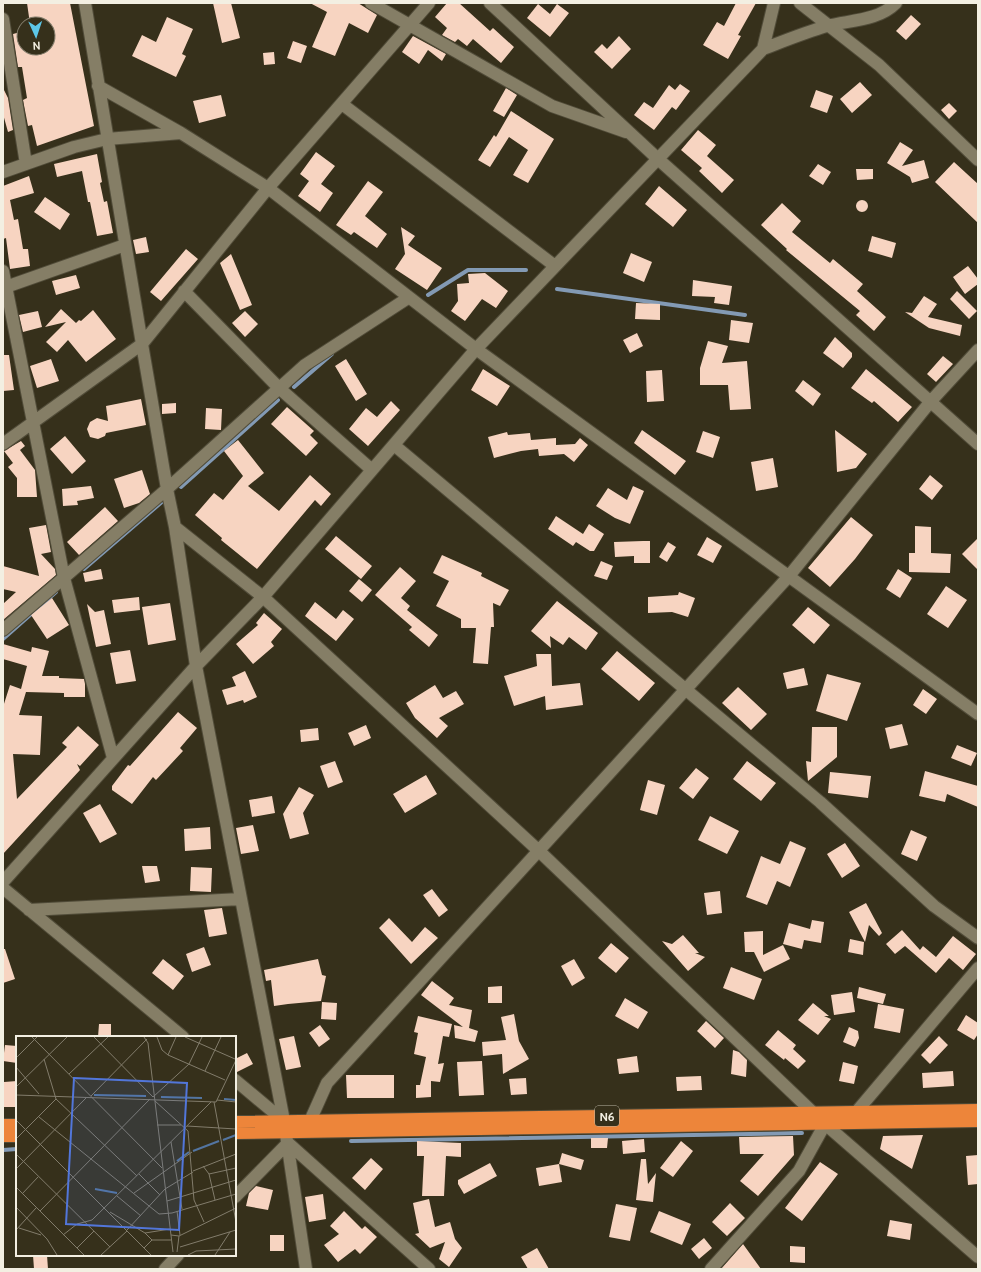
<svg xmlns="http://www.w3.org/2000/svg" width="981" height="1272" font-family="Cabin,sans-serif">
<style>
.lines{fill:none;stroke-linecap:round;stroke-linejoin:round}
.stream{stroke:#839ab4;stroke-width:4}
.building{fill:#f7d4c1}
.minor-casing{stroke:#514c39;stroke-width:14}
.highway-casing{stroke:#514c39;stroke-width:14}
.minor{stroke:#857e66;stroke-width:12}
.highway{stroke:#ed853a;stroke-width:12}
.labels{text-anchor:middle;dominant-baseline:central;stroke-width:4;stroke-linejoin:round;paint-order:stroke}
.shield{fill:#36301b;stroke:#bab6a6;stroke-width:1}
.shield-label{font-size:12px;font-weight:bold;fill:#f3efe2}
.inset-river{fill:none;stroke:#5375a1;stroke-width:2}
.inset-road{fill:none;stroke:#827c6b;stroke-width:1}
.view{fill:#5276da;fill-opacity:0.15;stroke:#5276da;stroke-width:2}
.inset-edge{fill:none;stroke:#f3efe2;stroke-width:2}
</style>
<rect width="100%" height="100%" fill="#36301b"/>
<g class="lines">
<path class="stream" d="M557,289L745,315
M428,295L468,270H526
M294,387L332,354
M181,487L278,400
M84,569L163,501
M3,639L56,592
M351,1141L802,1133
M3,1150L17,1149"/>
</g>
<path class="building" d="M27,3H70L94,126L37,146L32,125L28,126L23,100L27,98L22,67H18L13,34L24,31V48H48V24H30Z
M213,3H231L240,38L222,43Z
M310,3H358L377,15L368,33L349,23L335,56L312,47L327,12Z
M447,3H459L490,31L493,28L514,47L501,63L473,39L467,46L458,39L455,42L442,35L447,28L435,17Z
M736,3H756L738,35L741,36L728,59L703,45L717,22L724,26Z
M538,4L550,14L557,4L569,13L550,37L527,18Z
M911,15L921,24L906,40L896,31Z
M167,17L193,29L182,54L186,56L176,77L132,56L142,35L156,42Z
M413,36L446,54L442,61L428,50L419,64L402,52Z
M619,36L631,49L612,69L594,52L602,44L607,49Z
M293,41L307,46L301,63L287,58Z
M274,52L275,64L264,65L263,53Z
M860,82L872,95L852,113L840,99Z
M680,84L690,91L676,110L672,107L654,130L634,115L644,102L653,108L669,85L675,90Z
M3,88L8,98L13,130L8,132L3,114Z
M506,88L517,95L504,117L493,111Z
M816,90L833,96L827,113L810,107Z
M221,95L226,116L199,123L193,101Z
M949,103L957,111L949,119L941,110Z
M511,111L554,139L528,183L513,175L528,150L509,137L490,167L478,160L494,135L496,137Z
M698,130L716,145L707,156L734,180L722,193L699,171L702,168L681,150Z
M900,142L913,150L902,166L924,160L929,178L912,183L910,177L887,163Z
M316,152L335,166L321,184L333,193L320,212L298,196L309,181L300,174Z
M97,154L102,182L100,183L104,202L107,201L113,233L97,236L90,202H88L82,171L57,177L54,164Z
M954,162L978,184V223L935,182Z
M818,164L831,172L823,185L809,176Z
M856,169H873V179L857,180Z
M29,176L34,193L10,200L14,220L18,219L23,249H28L30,266L10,269L6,238L3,239V186Z
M368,181L383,192L365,216L387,234L377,248L354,232L351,235L336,225Z
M659,186L687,210L673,227L645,204Z
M45,197L70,214L60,230L34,212Z
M856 206a6 6 0 1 1 12 0a6 6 0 1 1-12 0Z
M782,203L801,221L792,232L830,263L833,259L863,284L857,291L886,317L874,331L856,315L860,311L786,250L787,249L761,225Z
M401,227L415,236L408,245L442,268L427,290L395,269L405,254Z
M872,236L896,243L892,258L868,251Z
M146,237L149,252L136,254L133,240Z
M186,249L198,259L161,301L150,292Z
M631,253L652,262L644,282L623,273Z
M231,254L252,305L240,310L220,263Z
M968,266L978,279V284L965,294L953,277Z
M485,273L508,291L496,308L482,299L465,321L451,311L458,301L457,284L469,283L468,274Z
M76,275L80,288L56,295L52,281Z
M693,280L732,286L729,305L714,303L715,297L692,296Z
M957,291L977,311L969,319L950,299Z
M924,296L937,304L928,317L962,325L960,336L929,328L905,312L912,313Z
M636,303L660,304V320L635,319Z
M61,309L76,323L79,320L81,321L93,310L116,339L86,362L68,340L57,352L46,342L66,322L45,327Z
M38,311L42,327L23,332L19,315Z
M245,311L258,324L245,337L232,323Z
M731,320L753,323L749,343L729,340Z
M637,333L643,346L630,353L623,340Z
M835,337L852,353V357L843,368L823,353Z
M708,341L728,346L722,363L747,361L751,409L730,410L728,385H700V368Z
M3,355H9L14,390L3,391Z
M943,356L953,364L936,382L927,374Z
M51,359L59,381L37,388L30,366Z
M346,359L367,394L356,401L335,366Z
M483,369L510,386L497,406L471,390Z
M866,369L912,407L898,422L874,401L872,403L851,388Z
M662,370L664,401L647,402L646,371Z
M803,380L821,394L813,406L795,391Z
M141,399L146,425L106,433L105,436L98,439L90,437L87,429L90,422L97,418L108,421L106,406Z
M391,401L400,410L368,446L349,429L366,408L377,417Z
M176,403V413L162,414V404Z
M287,407L314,431L310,435L318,443L306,456L271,424Z
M206,408L222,409L221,430L205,429Z
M642,430L686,461L675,475L634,443Z
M835,430L867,454L856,468L837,472Z
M703,431L720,437L713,458L696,452Z
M507,432L508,435L530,433L531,440L556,438V445L575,444L580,438L588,445L574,462L564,454L539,456L538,449L521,451L494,458L488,437Z
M65,436L86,461L72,474L50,449Z
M238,440L264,473L248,486L279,511L310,475L331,494L321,506L315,500L257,569L221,540L222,538L195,515L214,493L223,500L243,476L224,451Z
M21,441L25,446L20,450L35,470L37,497H17V478L8,467L13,463L4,451Z
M773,458L778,487L756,491L751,462Z
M142,470L150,494L139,503L124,508L119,493L121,492L119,493L114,479Z
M930,475L943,486L932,500L919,489Z
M91,486L94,498L77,501L78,505L63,506L62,489Z
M633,486L644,491L630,524L615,518L596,506L608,488L627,500Z
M105,507L118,521L79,555L67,542Z
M556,516L583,534L589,524L604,534L594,551H590L576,542L573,546L548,529Z
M851,517L873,535L855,559L830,587L808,568Z
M46,525L51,552L41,554L55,569L56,575L3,620V604L16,592L3,589V566L39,576L29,528Z
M915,526L931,527V553L951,554L950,573L909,572V553H915Z
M336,536L372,566L361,579L325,549Z
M707,537L722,546L713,563L697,555Z
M978,538V570L962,554Z
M643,541H650V563H634V556L615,557L614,542Z
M668,542L676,547L667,562L659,557Z
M442,555L482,573L481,576L509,590L500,606L493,603L494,627H491L488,664L473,663L476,628H461V619L436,606L449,581L433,573Z
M601,561L613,566L607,580L594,576Z
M400,567L416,581L401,598L410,606L407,610L438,635L429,647L409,630L412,627L375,595Z
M101,569L103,579L85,582L83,573Z
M898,569L912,578L900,598L886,589Z
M359,579L372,590L362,602L349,591Z
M946,586L967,600L948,628L927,614Z
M679,592L695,598L688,617L672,612L648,613V597L678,595Z
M139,597L140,610L114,613L112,600Z
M52,598L69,625L47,639L31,615Z
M557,601L598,633L586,650L569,637L563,645L550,636L551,648L531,631Z
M315,602L336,619L343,610L354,619L336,641L305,616Z
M170,603L176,640L148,645L142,607Z
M87,604L95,612L104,610L111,644L96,647Z
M808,607L830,625L814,644L792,625Z
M264,613L282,629L271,642L274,646L253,664L236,644L258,625L256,623Z
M3,644L31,652L32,647L49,651L42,676H59V678L84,679L85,684V697H64V693L26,692L19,715L42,716L40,755L13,754L17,799L67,747L62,743L78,726L99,745L80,766L77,764L80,770L3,854V707L10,685L21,689L27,666L3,659Z
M130,650L136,681L116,684L110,653Z
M617,651L655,683L639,701L601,669Z
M536,654H551L552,686L580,683L583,705L546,710L545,696L514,706L504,676L537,666Z
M804,668L808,685L787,689L783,673Z
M245,671L257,697L244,703L243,700L227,705L222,690L236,686L232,677Z
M827,674L861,683L847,721L816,711Z
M435,685L443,698L456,691L464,704L439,718L448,726L437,738L415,718L406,703Z
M738,687L767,714L751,730L722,703Z
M923,689L937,699L926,714L913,705Z
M178,712L197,728L180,748L183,751L156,780L153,777L132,804L112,790V786L128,765L130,766Z
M902,724L908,745L890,749L885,728Z
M366,725L371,738L354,746L348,733Z
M812,727H837V757L808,781L806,761L811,762Z
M318,728L319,740L301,742L300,730Z
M957,745L977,753L971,766L951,758Z
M335,761L343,782L328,788L320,766Z
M747,761L776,783L761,801L733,779Z
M696,768L709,778L693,799L679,788Z
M925,771L978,786V807L947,794L945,802L919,796Z
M830,772L871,776L868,798L828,793Z
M426,775L437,794L405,813L393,794Z
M648,780L665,785L657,815L640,810Z
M299,787L314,795L303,813L309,834L290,839L283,814Z
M272,796L275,813L252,817L249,800Z
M100,804L117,834L100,843L83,813Z
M710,816L739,831L727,854L698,840Z
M253,825L259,851L241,854L236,828Z
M210,827L211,849L185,851L184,829Z
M911,830L927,837L917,861L901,854Z
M790,841L806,848L790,887L777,881L767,905L746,897L761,856L780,864Z
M845,843L860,866L842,878L827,854Z
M142,866H157L160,881L145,883Z
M191,867L212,868L211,892L190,891Z
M432,889L448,910L439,917L423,895Z
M720,891L722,913L707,915L704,893Z
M866,903L882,933L879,936L869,925L865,942L849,912Z
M222,908L227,934L209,937L204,910Z
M389,918L412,942L425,927L438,938L411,964L379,928Z
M812,920L824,922L821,943L804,940L802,949L783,944L789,923L810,929Z
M902,930L920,950L923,946L936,957L953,936L976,954L963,970L949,958L936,973L905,946L895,954L886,944Z
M763,931V955L783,945L790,959L764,972L754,952H745L744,932Z
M683,935L699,953H695L705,957L688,971L662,941L672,944Z
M850,939L864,942L863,955L848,952Z
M611,943L629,958L616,973L598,958Z
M204,947L211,965L192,972L186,954Z
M3,949H5L15,979L3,983Z
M163,959L184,976L173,990L152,973Z
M318,959L322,975L326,976L321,1001L288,1004L287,1003L288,1004L274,1006L271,980L266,981L264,970Z
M574,959L585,978L572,986L561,966Z
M731,967L762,979L754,1000L723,988Z
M432,981L454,998L449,1005L472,1010L469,1028L478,1031L475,1042L455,1038L454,1025L463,1027L421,995Z
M502,986V1003H488V987Z
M859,987L886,994L883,1004L857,998Z
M852,992L855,1012L834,1015L831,995Z
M625,998L648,1012L638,1029L615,1016Z
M322,1002L337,1003L336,1020L321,1019Z
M813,1003L829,1016H824L831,1019L818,1035L798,1020Z
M878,1004L904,1009L900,1033L874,1028Z
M514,1014L519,1041L529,1059L503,1074L502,1054L483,1056L482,1042L506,1040L501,1017Z
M966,1015L978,1023V1034L974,1040L957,1030Z
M418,1016L452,1024L449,1037L443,1036L438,1064L444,1063L440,1082L431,1081V1097L416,1098V1085H420L426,1057L414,1054L418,1033L414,1032Z
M706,1021L724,1038L715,1048L697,1031Z
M99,1024H111V1037H98Z
M320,1025L330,1039L319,1047L309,1033Z
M849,1027L858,1031L859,1038L855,1047L843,1042Z
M778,1030L796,1045L793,1049L806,1061L798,1069L785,1058L784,1060L765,1045Z
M294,1036L301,1067L286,1070L279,1039Z
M939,1036L948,1045L930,1064L921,1055Z
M5,1045L17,1046V1063L3,1061Z
M733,1050L739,1052L747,1060L746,1077L731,1074Z
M247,1053L253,1064L235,1073V1059Z
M637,1056L639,1072L619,1074L617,1059Z
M482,1061L484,1095L459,1096L457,1062Z
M843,1062L858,1066L854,1084L839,1081Z
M953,1071L954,1086L923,1088L922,1073Z
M346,1075H394V1098H347Z
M701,1076L702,1090L677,1091L676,1077Z
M526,1078L527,1094L511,1095L509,1079Z
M17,1081V1107H4V1082Z
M923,1135L912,1169L880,1149L883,1136Z
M793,1136L794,1155L758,1196L740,1181L764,1154H740L739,1137Z
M591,1138H608L607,1148H591Z
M644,1139L645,1152L623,1154L622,1141Z
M417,1141L461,1143V1157L446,1156L444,1196H422L424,1156H417Z
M681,1141L693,1151L673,1177L660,1168Z
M562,1153L584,1160L581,1170L559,1164Z
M978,1155V1184L968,1185L966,1156Z
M371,1158L383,1169L365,1190L352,1178Z
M641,1159H646L648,1184L656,1173L653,1202L636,1200Z
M820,1162L838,1174L802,1221L785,1208Z
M490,1163L497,1176L464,1194L458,1184V1180Z
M559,1164L562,1182L539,1186L536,1168Z
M256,1186L273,1190L268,1210L246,1206L249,1193Z
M323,1194L326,1219L309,1222L305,1197Z
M429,1199L435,1227L450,1222L455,1239L462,1248L449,1267L439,1259L445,1242L430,1248L415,1234L419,1233L413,1203Z
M730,1203L745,1218L727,1236L712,1222Z
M616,1204L637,1208L630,1241L609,1237Z
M344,1211L362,1229L365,1226L377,1237L360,1254L355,1249L338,1262L324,1245L339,1234L330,1226Z
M659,1211L691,1224L682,1245L650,1232Z
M890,1220L912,1224L910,1240L887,1236Z
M270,1235H284V1251H270Z
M704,1238L712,1248L699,1259L691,1249Z
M743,1244L761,1269H721Z
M790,1246L805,1247V1263L790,1262Z
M537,1248L549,1269H528L521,1257Z
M33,1255H47L48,1269H34Z"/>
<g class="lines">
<g class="minor-casing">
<path id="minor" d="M85,3L142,344L167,489L175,527L196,666L284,1121L306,1269
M371,3L552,106L626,132
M490,3L658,159L978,444
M800,3L879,65L978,160
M3,19L26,164
M763,49L774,3
M98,86L181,133
M342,104L555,266
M3,172L74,147L107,139L181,133L268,188L476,349L978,714
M3,271L64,578L113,758
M3,288L125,245
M184,291L279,388L372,470
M3,444L142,344L268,188L429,3
M394,445L820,802L934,906L978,938
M175,527L263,597L539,851L825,1124L978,1257
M3,630L167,489L305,365L408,298
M3,882L196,666L263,597L476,349L763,49C784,41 806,32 827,26C850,20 878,21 896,3
M3,888L183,1037
M29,910L241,899
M235,1080L284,1121
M852,1117L978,968
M310,1121L327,1083L789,576L931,401L978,350
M235,1197L288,1143L429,1269
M165,1269L178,1255
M711,1269L799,1171L825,1124"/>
</g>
<g class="highway-casing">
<path id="highway" d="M235,1122L978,1110
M3,1125H17
M235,1133L978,1121
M3,1136H17"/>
</g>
<use href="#minor" class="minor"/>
<use href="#highway" class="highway"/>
</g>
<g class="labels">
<rect class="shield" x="595" y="1106" width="24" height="20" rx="3"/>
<g class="shield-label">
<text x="607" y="1116">N6</text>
</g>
</g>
<g transform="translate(16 1036)">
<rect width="220" height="220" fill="#36301b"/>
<path class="inset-river" d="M78,59L130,60M145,61L186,62M208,63L220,64M207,104L220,99M177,115L203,105M161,125L173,116M79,153L101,157"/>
<path class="inset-road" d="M16,1L146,132M78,1L137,61L173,28L186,1M128,1L132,7L157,216M141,1L146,14L152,19L209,44M169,1L219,23M152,19L160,1M0,22L21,1M0,31L23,58M189,35L205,1M53,38L92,1M0,51L51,1M0,59L200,66L220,24M75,60L131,3M40,63L121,140M201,64L220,66M139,65L172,95L178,164L188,186M198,66L220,186M23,81L143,178L156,177L220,158M0,84L135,219M141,89H165M171,90L220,93M0,103L40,63L28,23M155,106L166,173M0,118L94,211M187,130L193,138L199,164M0,133L70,62M177,135L220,118M123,138L144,159M193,138L220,132M0,151L68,219M118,157L176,116M6,158L22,141M101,160L125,180M151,165L220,144M0,171L31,203L41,219M24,175L134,63M161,175L164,199M94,176L129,197L154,193M3,192L25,199M0,194L20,172M111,194L149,153L177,136M47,199L61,188L76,184L195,66M155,199L163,200L220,172M136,204H155M164,211L220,194M61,212L78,195M128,212L136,204L129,197M161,216L163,200M85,219L111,195M172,219L180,215L220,213M199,219L214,196"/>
<path class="view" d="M58,42L171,47L163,194L50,188Z"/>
<rect width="220" height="220" class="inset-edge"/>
</g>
<rect width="981" height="1272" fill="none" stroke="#f3efe2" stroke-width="8"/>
<g transform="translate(36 36) rotate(177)"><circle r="19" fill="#36301b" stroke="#827c6b"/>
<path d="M0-3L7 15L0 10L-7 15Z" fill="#5dc7e8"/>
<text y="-6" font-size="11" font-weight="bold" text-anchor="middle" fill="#f3efe2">N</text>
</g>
</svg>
